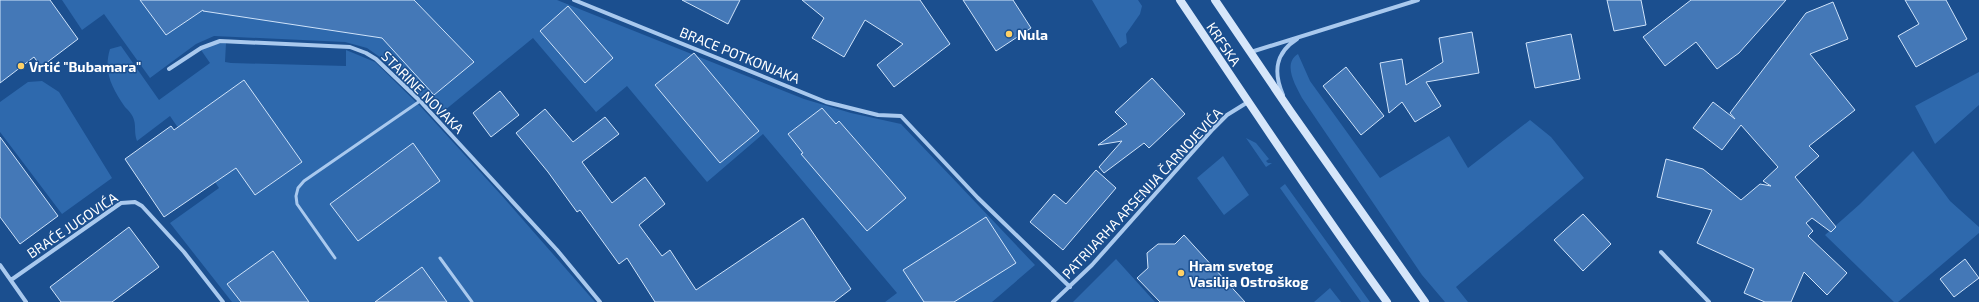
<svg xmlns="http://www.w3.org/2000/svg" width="1979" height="302" font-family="'Exo 2',sans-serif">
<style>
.green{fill:#2e69ad}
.building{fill:#4478b7;stroke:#cfe3fa}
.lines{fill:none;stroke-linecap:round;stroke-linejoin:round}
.lane{stroke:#a9c9ee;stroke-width:3}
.street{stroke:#a9c9ee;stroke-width:4}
.secondary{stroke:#d6e6fa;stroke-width:8}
.poi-dot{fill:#ffd166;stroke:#1b4f8f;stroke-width:1.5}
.labels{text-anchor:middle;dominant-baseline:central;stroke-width:3;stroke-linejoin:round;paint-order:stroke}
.poi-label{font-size:14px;font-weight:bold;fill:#fff;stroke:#1b4f8f;text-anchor:start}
.street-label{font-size:14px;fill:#fff;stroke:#1b4f8f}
</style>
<rect width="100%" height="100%" fill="#1b4f8f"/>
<path class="green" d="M62,0H557L804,99L851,113L901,124L1035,265L992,302H885L897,293L763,134L707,182L627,86L596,112L533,38L439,115L384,60L367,48L345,42L214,36L196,44L150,78L104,14L82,30Z
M1092,0H1138L1142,6L1140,14L1126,34L1127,43L1120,48Z
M226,43L225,62L231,63L346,66V50L375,62L421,107L503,197L595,302H232L170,223L219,188L170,116L137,141C134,133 136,127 134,120C133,115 128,110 125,107C112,88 103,72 110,49L121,46L159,100L210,63L201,50L211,44Z
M1298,54L1310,81L1380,178L1449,136L1468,168L1530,120L1551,137L1584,178L1456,287L1468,302H1445L1422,275L1302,98C1296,86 1282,64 1298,54Z
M1979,72V105L1935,144L1915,106Z
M42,81L59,92L112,178L62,214L0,132V102L28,82Z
M1246,138L1256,143L1269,159L1266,161L1268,163H1272L1266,167Z
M1913,151L1950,201L1979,227V233L1898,302H1894L1825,235L1860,204Z
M1223,156L1249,195L1224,215L1197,178Z
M1285,184L1370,302H1361L1280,188Z
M1116,259L1155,302H1073Z
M1330,288L1341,302H1314Z"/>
<path class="building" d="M0,0H50L78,39L41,67L34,57L0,83Z
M140,0H414L474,62L434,95L382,38L203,11V10L166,35Z
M682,0H740L728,24Z
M802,0H920L950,44L894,87L877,65L903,44L865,20L844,57L812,38L824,18Z
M963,0H1013L1031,28L996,51Z
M1607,0H1641L1646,25L1614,31Z
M1691,0H1786L1739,53L1717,69L1696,42L1665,66L1643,37Z
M1905,0H1946L1967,39L1916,67L1898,36L1919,24Z
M1833,2L1848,39L1810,54L1855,110L1809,146L1819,156L1795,177L1836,227L1831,232L1812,218L1806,223L1813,231L1808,236L1847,273L1827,295L1804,272L1791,302H1765L1744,293L1754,269L1697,243L1712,210L1657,197L1666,159L1703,169L1741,200L1760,184L1771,186L1763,181L1778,167L1741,125L1722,150L1693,128L1713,102L1735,119L1730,113L1806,13Z
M568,6L613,58L585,83L540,31Z
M1472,32L1479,73L1426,82L1441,106L1415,122L1402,102L1389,113L1380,63L1402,59L1406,85L1443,62L1439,38Z
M1571,34L1580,79L1535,88L1526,43Z
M694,53L759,131L720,163L655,85Z
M1346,67L1384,116L1361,135L1323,86Z
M1152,78L1185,114L1149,148L1144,143L1104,173L1099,167L1122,141L1098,145L1127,124L1115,112Z
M244,80L302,162L255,195L236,168L164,217L125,159L171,126L174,130Z
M500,91L519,115L491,137L473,113Z
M822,108L836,124L839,121L906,198L867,231L801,154L803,153L788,134Z
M545,109L573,142L605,117L619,134L582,162L612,203L645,177L665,204L639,225L662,256L670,250L696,290L803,218L851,289L834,302H655L627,258L619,264L580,210L577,212L548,172L516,133Z
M0,137L58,216L20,244L0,217Z
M413,143L440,181L358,241L330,204Z
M1096,170L1116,188L1063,250L1030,222L1054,194L1066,204Z
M1583,214L1611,244L1583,271L1554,240Z
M986,217L1016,263L954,302H924L903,270Z
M129,227L159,267L112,302H61L50,287Z
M1184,235L1245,302H1160L1137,278L1148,268L1147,253L1158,244H1175Z
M273,251L309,302H241L227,284Z
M1965,259L1979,278L1954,297L1940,279Z
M422,267L447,302H375Z"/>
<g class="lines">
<path class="lane" d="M335,258L297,204L296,196L298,188L304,181L420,101
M440,258L472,302"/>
<path class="street" d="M574,0L826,102L878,115L901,116L978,198L1070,287
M1251,52L1418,0
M169,69L201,48L220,41L350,47L366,53L376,59L420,101L557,250L600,302
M1283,95C1273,72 1275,53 1297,39
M1661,252L1709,302
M0,265L26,302
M11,280L121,203L135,202L142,206L184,252L223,302
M1053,302L1092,265L1213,129L1227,115L1248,102"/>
<path class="secondary" d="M1180,0C1248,101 1315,203 1387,302
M1215,0L1291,112L1425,302"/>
</g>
<g class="poi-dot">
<circle cx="1009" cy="34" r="4"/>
<circle cx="21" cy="66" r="4"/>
<circle cx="1181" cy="273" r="4"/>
</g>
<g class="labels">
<g class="poi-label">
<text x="1017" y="34">Nula</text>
<text x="29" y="66">Vrtić "Bubamara"</text>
<text x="1189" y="265">Hram svetog<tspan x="1189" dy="16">Vasilija Ostroškog</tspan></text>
</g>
<g class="street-label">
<text transform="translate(1224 44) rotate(56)">KRFSKA</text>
<text transform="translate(740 55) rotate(22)">BRACE POTKONJAKA</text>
<text transform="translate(423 92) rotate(45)">STARINE NOVAKA</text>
<text transform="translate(1142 193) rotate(-47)">PATRIJARHA ARSENIJA ČARNOJEVIĆA</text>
<text transform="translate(72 225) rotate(-34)">BRAĆE JUGOVIĆA</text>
</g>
</g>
</svg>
